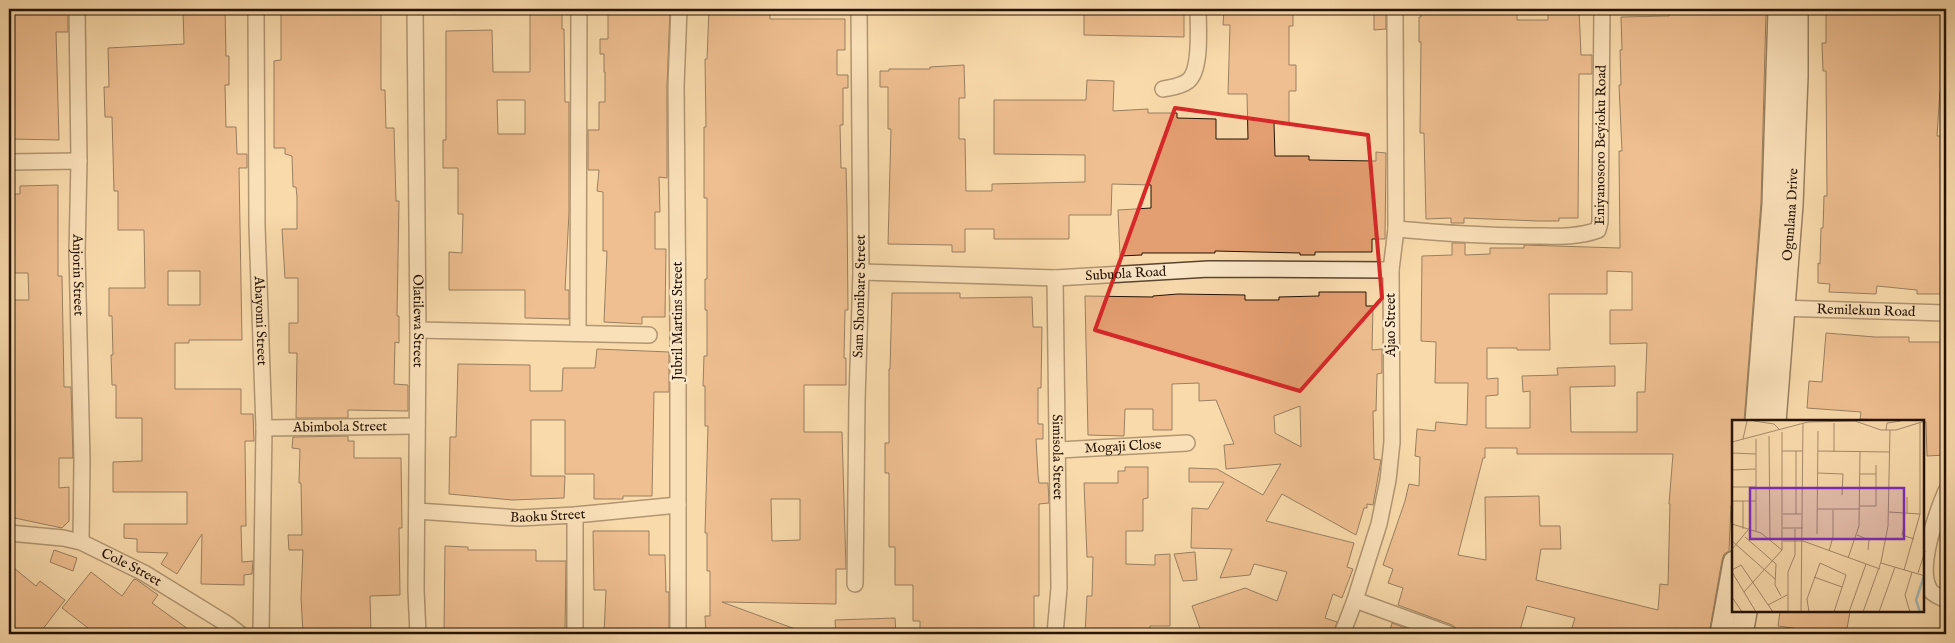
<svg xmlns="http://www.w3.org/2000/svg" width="1955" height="643" font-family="'IM FELL English',serif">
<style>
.building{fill:#e39e71;stroke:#241203;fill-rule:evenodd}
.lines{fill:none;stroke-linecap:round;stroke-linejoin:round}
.street-casing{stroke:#59442d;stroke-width:18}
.secondary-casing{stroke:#241203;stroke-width:24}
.street{stroke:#fbe7c9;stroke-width:15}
.secondary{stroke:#fbe7c9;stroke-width:21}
.marked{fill:none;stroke:#d62828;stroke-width:4;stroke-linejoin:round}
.labels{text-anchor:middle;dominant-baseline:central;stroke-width:5;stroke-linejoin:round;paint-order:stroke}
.street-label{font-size:14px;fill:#241203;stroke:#fbe7c9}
.inset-river{fill:none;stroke:#a3b8b4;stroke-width:2.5}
.inset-road{fill:none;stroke:#a48a68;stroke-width:1}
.view{fill:#7b2cbf;fill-opacity:0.15;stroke:#7b2cbf;stroke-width:2.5}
.inset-edge{fill:none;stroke:#241203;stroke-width:2.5}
</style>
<rect width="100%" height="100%" fill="#f9daac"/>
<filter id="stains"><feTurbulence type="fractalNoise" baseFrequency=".004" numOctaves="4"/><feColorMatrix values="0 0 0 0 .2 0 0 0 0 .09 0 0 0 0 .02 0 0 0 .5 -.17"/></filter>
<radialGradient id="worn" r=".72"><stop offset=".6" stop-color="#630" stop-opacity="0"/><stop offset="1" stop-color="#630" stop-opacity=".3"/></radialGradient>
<path class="building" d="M9,9H68V32H56L59,140L9,139Z
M183,9H225L226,56H229V85H225L226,127H236L237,154H247V168H239L242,340H189V343H175V389H241V414H253L254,441H245L246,526H241L242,562L253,561L252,574L244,575V585L201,584L202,534L177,574L161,564L168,553L137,552V539L124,538V524H187V492H113V462L142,461V418H116V385H112L111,355H113L112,316H109V288H145L144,230H118V191H114L112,117H105L104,87H109L108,48L184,44ZM168,271H200V305H168Z
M282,9H381V90H385L386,128H394L396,201H399L397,316H399V343L395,342L394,384L408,385V411L348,410V418H296L297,353H289V323H298V278H285L282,229H297V197L296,187H293L292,156L285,154V148H274V61L281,60V13H283Z
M530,9H562V29H564L565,102H569V213L565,290H569V319L525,318V290H449V252L462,253L463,214H458V168H443V140H446V31L492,30L493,72H530ZM497,100H525V134H498Z
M608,9H670L667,86V178L659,177L660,212H655V249H666L665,317H642V324L604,322L607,251H603V192L597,191L599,170H588V130H599V102H605V72H604V54H600V39H608Z
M709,9H770V19H845V50H837V75H848V88H843V125H840L841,168H846L847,207L848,310H845L844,358H846V385H804V432H842L846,569H836V604L722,602L806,633V634H706L705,616H710V571H707V533H705L708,426H705V386H703L704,356H707V310H705V279H707V198H704V127H706L705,59H707ZM771,499H800V540L772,541Z
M1084,9H1184V37L1084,35Z
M1224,9H1293V26H1289V65H1296V91H1289V123H1274L1275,156H1309V160L1376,161V152L1386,153L1385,239H1372V252H1315V255H1300V253L1215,251V253H1142V255L1120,256L1118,210L1151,208V185L1112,184L1111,215H1069V239H994V229H965V252H952V245L888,244L891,129H888V87H880V71H889V69H930V67L964,65L965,98H959V139H965L966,191H992V184L1085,182V155L994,154V100H1086L1087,80L1114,81L1113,111L1148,109V113H1177V118L1216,119V139H1248L1247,94H1228L1230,25H1223Z
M1374,9H1386V29L1374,30Z
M1421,9H1517V20H1548V9H1579L1581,55H1592V74H1579L1578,218H1559V221H1538L1464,218V223H1451V218L1426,219L1424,133H1420L1421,42H1419V17H1421Z
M1669,9H1719V11H1766L1761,203L1744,422H1734V505H1731L1729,551L1724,554L1722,560L1709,634H1641L1618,629L1616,634H1570L1575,618L1527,606L1519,634H1458L1456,628L1452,625L1398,605L1403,588L1388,583L1393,569L1383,565L1405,501L1409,484L1419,486L1420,457L1415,456L1417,429L1435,431L1436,422L1467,425L1468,383H1435L1436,342L1421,341L1422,256L1452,255V243H1465V255L1490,254V248H1524V245L1620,248L1619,151H1622L1619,85H1621L1620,50H1622L1621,17L1669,16ZM1607,271L1632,272V310H1610V344L1647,343L1645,392H1637V432H1571L1570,387L1615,386V366L1557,368L1558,375L1522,376L1523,392L1530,391V428H1486V396L1498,395V378L1487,379V348H1517V350H1550L1549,294H1607ZM1485,448H1517V454H1673L1669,504H1670L1668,585L1660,584L1658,610L1536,580L1541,549H1561L1560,526H1540L1539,496L1485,497L1486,560L1458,555L1483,458H1485Z
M1902,9H1946V97L1940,91L1937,136H1946V294H1917V290L1877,286L1876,294L1829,292L1830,284L1818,283V263L1820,264L1821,228H1823L1824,196H1827L1826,71H1823L1822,43H1826V11L1876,10V13H1902Z
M58,185V276H62L64,387H71L73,458H59V488L69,487V521L62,528L10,517L13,502V484H11V440H9V300H29L28,273H9V194H20V186Z
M1319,292H1366V306H1373L1372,350L1382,349V373L1377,374L1376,411H1373L1374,459L1381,460L1373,505L1367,504V508H1364L1356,535L1282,494L1266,521L1354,543L1347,567L1353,569L1342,598L1333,594L1325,618L1337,622L1333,634H1202L1192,606L1245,588L1277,601L1287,572L1254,564L1250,575L1220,578L1232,549L1191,548L1192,508L1208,509L1224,482H1189V468L1217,469L1263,495L1281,464L1226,469L1224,445L1234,444L1216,400L1199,401V383L1172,384V430H1153V409H1125L1124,436L1088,435L1085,296L1153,297V296L1178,294L1245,295V300H1279V297L1319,296ZM1300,406L1301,447L1275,433L1274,416Z
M892,293H960V298L1032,297L1033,327H1042L1041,388H1038V424H1043V439H1036L1038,475L1039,483H1048L1049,503L1039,504V596H1034V634H920V621H913V585H895V547H889V473H885V443H889V369H890Z
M1826,333L1875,337H1909V342H1946V455L1927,456L1926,422H1879V420L1860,419L1861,412L1807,408L1809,381L1822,382Z
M597,349L669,352V392H654L652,496H623V499H594V474H565V420H531V476H565L564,498L512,500L449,494L450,437H456L458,364L530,365V391H562L563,368H595Z
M348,436V441H354V458H401L402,528H399L400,595L370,596L371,634H350V632L303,633L301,598L303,550H289L288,535H302L301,483H299L300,449L292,448L293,437Z
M1125,467H1148V498L1143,499V531H1126V564L1155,565V555L1170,554V626H1150V630L1127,629V634H1085L1087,596H1092L1093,557H1087L1084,483H1118V471H1125Z
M593,531H649V555H665L666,592H669V634H604L606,590H594Z
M445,546L468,547V550H536V561H566L565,634H444Z
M54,550L77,558L73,571L50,562Z
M1195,552L1197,580L1183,581L1174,554Z
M9,564L36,586L40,581L65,600L39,634H9V621L15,613L9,608Z
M91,572L122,596L134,579L137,580L158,595L152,603L195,634H84L88,628L62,608Z
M1780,612H1850L1846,634H1834L1778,626Z
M895,618L896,634H836L835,620Z
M1392,623L1422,634H1389Z"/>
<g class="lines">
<g class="street-casing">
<g id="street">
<path id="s1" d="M77,9L79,161L77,253L82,460L81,542"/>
<path id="s2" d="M256,9L257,226L264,428L261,634"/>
<path id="s3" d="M415,9L418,330L416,590L418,634"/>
<path d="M1163,89C1172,87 1180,87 1188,81C1202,70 1198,25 1198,9"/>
<path d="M9,162L79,161"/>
<path id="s4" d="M1396,229C1441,233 1485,236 1530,236C1552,236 1577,238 1598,230L1600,222L1602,9"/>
<path id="s5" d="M861,272L1055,278L1209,269L1391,270"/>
<path id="s6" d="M1055,278L1059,588L1055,634"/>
<path id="s7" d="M1775,308L1946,313"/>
<path d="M418,330L649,335"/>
<path d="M578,333L579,9"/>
<path id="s8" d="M264,428L417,426"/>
<path id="s9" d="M1059,450L1187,443"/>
<path d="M1946,491C1937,512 1916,569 1930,590C1933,595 1941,597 1946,600"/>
<path id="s10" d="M417,511L519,518L575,515L678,505"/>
<path d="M575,515V634"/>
<path id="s11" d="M9,533L63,538L81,542L144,573L227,624L240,634"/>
<path id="s12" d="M855,584L857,400L861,272L859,9"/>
<path d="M1355,600L1449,634"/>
<path d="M678,634V329L676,86L679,9"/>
<path d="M1342,634L1355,600L1379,524L1388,480L1392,442L1391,270L1396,229L1395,9"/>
</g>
</g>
<g class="secondary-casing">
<g id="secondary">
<path d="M1756,422L1773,204L1779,9"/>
<path id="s13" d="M1775,422L1792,205L1797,77V9"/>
<path d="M1721,634L1734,562"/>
<path d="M1742,634L1746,612"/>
</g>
</g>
<use href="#street" class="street"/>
<use href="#secondary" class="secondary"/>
</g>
<path d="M0 0H1955V643H0ZM1175,108L1368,135L1382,298L1300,391L1095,330Z" fill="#f9daac" fill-opacity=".55" fill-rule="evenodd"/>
<path class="marked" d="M1175,108L1368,135L1382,298L1300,391L1095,330Z"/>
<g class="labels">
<g class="street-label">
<text stroke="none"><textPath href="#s4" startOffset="288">Eniyanosoro Beyioku Road</textPath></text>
<text stroke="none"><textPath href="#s13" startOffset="208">Ogunlana Drive</textPath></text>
<text stroke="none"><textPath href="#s5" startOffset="265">Subuola Road</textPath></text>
<text stroke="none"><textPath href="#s1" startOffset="266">Anjorin Street</textPath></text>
<text stroke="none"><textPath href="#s12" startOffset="288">Sam Shonibare Street</textPath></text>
<text stroke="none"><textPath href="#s7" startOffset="91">Remilekun Road</textPath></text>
<text transform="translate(678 321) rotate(-90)">Jubril Martins Street</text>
<text stroke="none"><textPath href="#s2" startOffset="312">Abayomi Street</textPath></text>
<text stroke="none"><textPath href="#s3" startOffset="312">Olatilewa Street</textPath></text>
<text transform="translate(1391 325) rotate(-90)">Ajao Street</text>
<text stroke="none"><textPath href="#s8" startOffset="76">Abimbola Street</textPath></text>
<text stroke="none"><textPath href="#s9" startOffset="64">Mogaji Close</textPath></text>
<text stroke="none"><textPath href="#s6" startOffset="179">Simisola Street</textPath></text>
<text stroke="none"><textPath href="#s10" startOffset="131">Baoku Street</textPath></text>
<text stroke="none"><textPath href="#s11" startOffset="129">Cole Street</textPath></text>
</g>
</g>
<g transform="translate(1732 420)">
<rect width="192" height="192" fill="#f9daac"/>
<path class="inset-river" d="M188,192L184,180L192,156"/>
<path class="inset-road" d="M22,1L42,4L48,10M154,10L155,3L169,1M37,16L38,119M11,19L15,1M24,19V111M0,22L76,2L123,1L149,10H164L193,1M50,31H71M86,31L158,32M102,32V3M0,33L24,34M0,50L23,49M86,53L111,54L110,75M128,54H144V45M0,67H24M0,81H24M128,86H144V54M86,89H128M157,92L188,94M175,93V77M51,94H69M64,94V31M0,104L29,113L50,130M172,106L170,115L182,119M51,108H71M11,109V81M85,114L86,11M125,115L137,120L136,130M13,117L44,144L43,165L49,176M0,121L43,159M51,121H71L148,149M0,129L16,110M97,131L101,117V90M116,138L127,106L128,32M149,143L193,156M0,150L9,145L41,192M172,150L188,94V3M0,152L24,192M186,153L193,131M82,157L110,167M12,172L50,130V12M0,177L10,192M36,185L55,175M56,192V152L63,135V109M69,192L71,4M77,192L75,179L88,143L114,155L102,192M117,192L134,144M131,192L149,142L156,106L158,10M147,192L163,147M178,192L173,175L180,152"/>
<path class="view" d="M18,68H172V119H18Z"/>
<rect width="192" height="192" class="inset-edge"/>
</g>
<rect width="1955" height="643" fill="none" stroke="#f9daac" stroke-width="30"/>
<rect x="10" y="10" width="1935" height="623" fill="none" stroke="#241203" stroke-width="2.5"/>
<rect x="15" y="15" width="1925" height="613" fill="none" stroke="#241203"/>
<rect width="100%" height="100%" filter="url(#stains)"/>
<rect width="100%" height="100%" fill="url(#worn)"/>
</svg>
